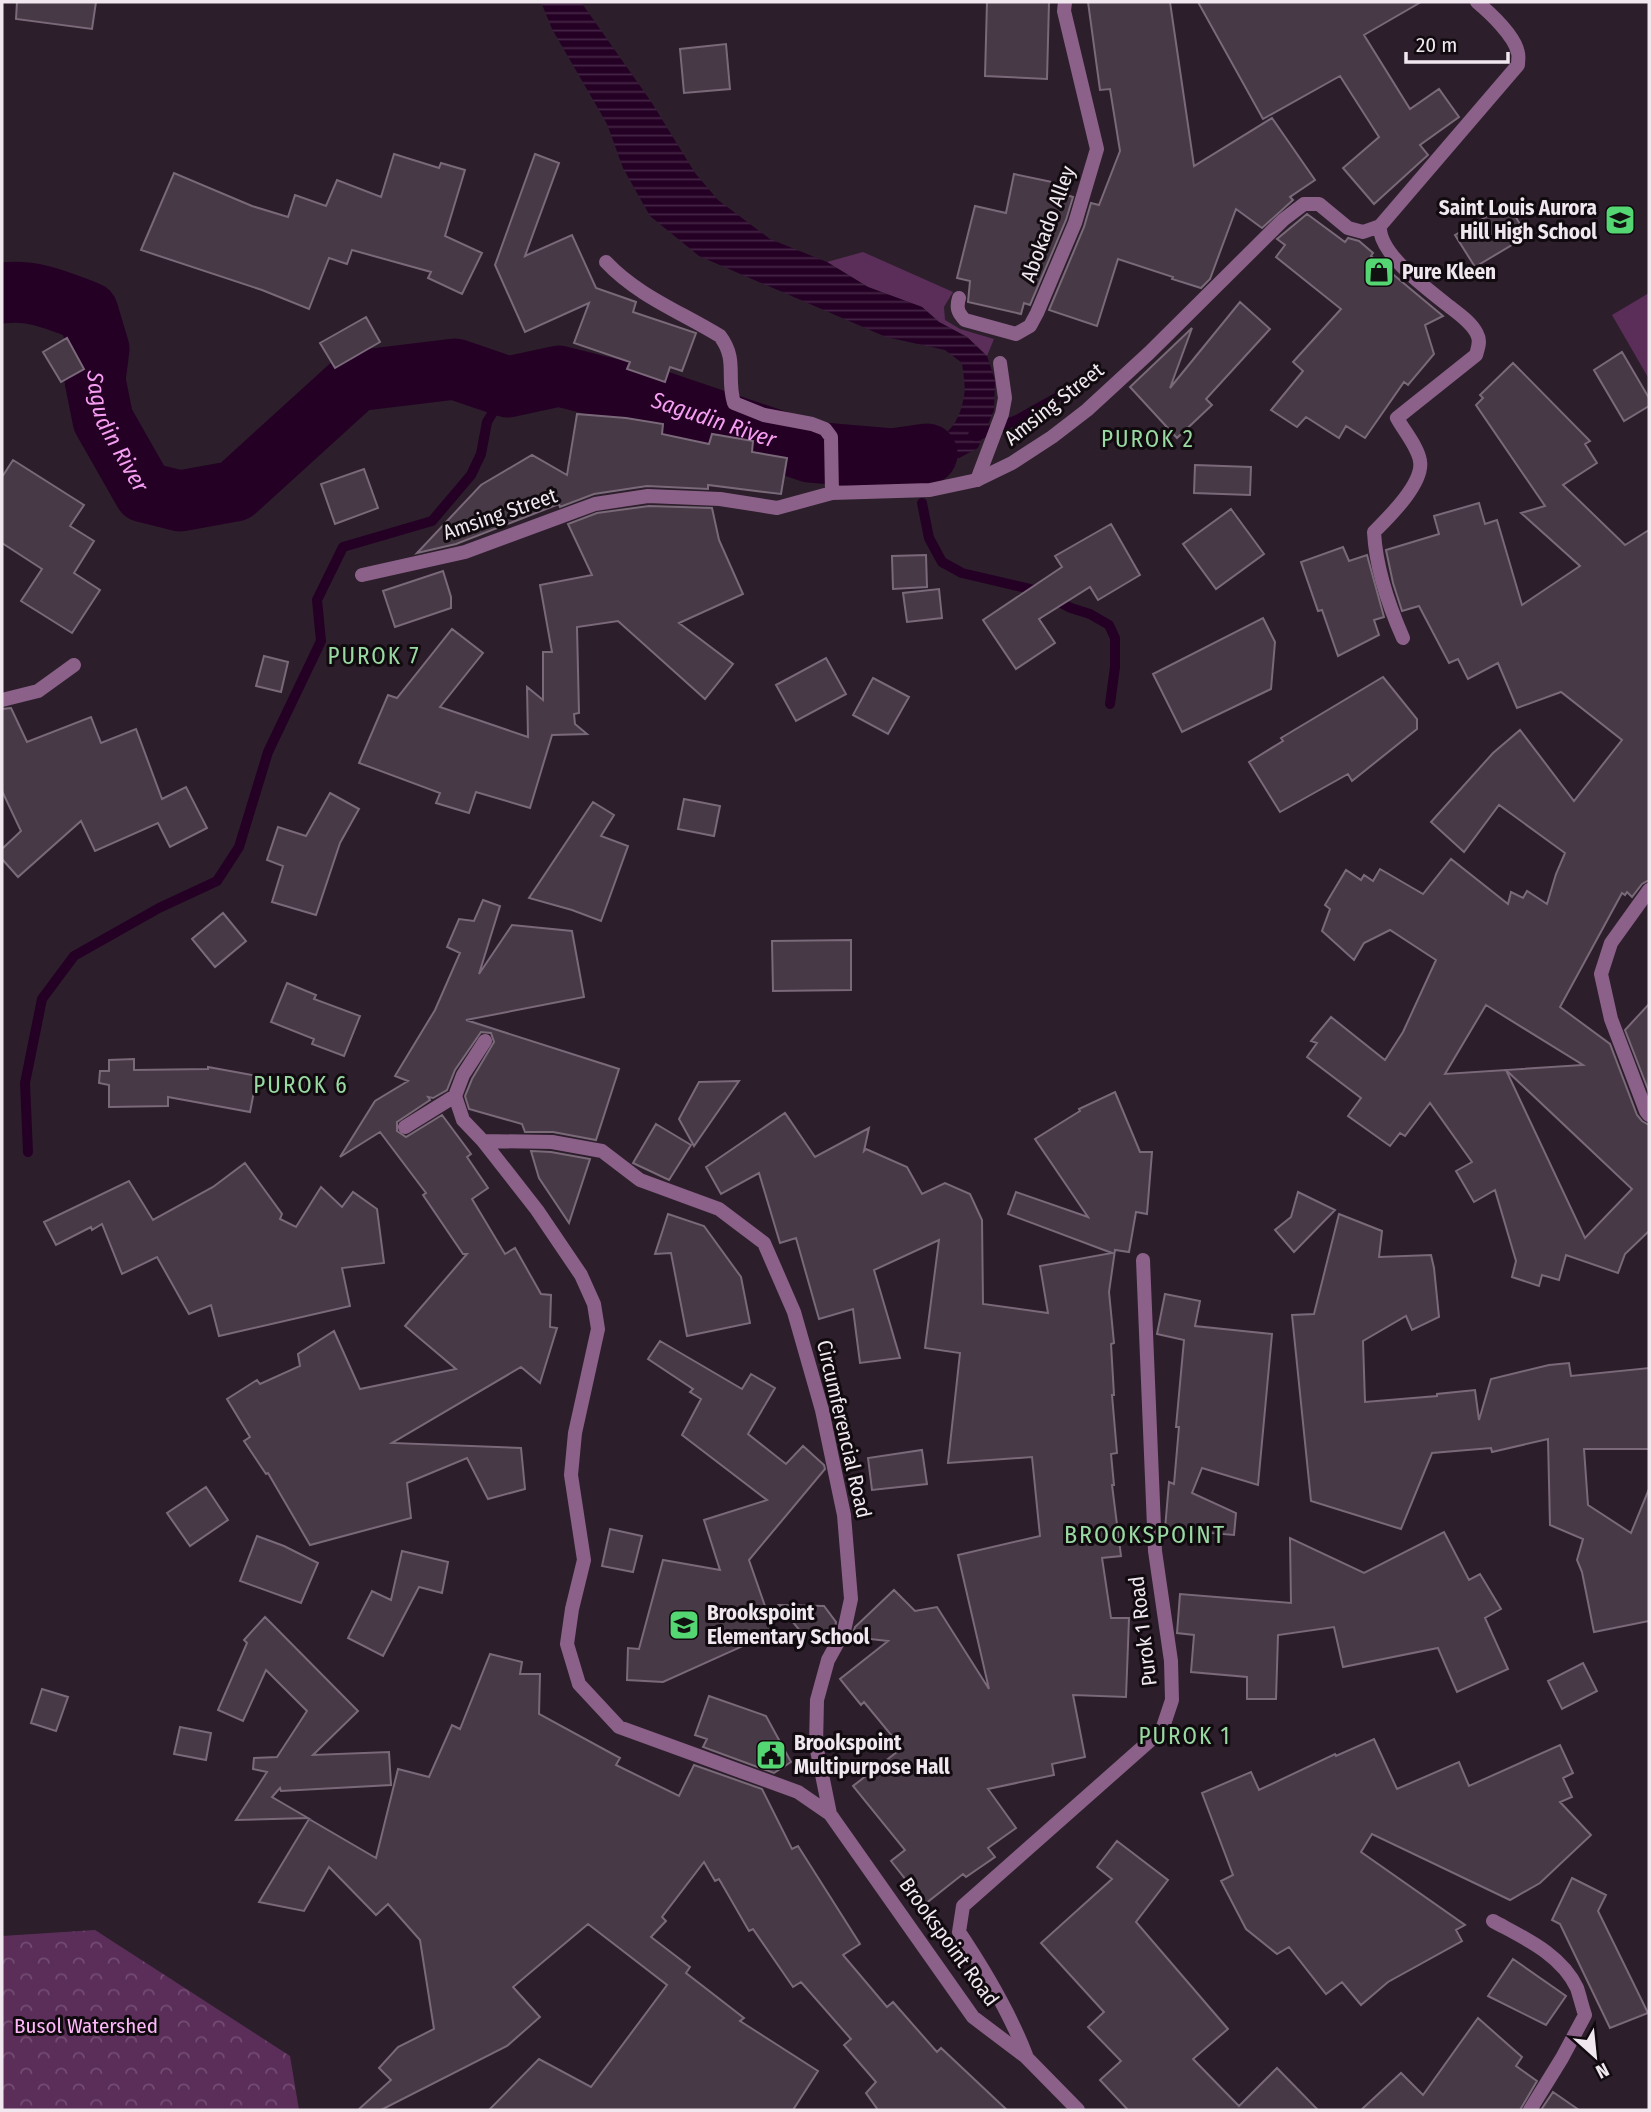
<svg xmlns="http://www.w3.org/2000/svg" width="1651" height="2112" font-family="'Fira Sans Condensed',sans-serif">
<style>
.green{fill:#5b2e5a}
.forest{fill:url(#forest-crowns)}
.water{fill:url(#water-rules)}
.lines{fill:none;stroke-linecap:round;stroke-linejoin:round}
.stream{stroke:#240025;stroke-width:10}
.river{stroke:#240025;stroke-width:61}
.building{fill:#483947;stroke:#7a6979;stroke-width:2;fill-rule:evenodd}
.lane{stroke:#8b6189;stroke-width:14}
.street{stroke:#8b6189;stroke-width:14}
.labels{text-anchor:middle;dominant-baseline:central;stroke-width:6;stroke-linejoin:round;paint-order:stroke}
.poi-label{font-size:21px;font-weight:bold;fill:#f0e7ef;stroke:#110b10;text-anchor:start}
.street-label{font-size:21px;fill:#f0e7ef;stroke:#110b10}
.park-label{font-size:21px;fill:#ffb9fb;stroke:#110b10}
.water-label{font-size:23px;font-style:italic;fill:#f59ef1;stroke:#110b10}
.neighbourhood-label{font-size:23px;letter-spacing:2px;fill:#99d9a2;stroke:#110b10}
.quarter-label{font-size:24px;letter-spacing:2px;fill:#99d9a2;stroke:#110b10}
</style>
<defs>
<pattern id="forest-crowns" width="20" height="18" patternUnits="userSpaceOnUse" patternTransform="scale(1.75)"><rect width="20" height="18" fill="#5b2e5a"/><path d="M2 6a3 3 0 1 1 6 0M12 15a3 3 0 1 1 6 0" fill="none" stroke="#734c72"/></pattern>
<pattern id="water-rules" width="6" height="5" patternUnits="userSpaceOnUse" patternTransform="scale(1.75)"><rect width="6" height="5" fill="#240025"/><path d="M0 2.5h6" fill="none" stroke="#442545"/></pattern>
</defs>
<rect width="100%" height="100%" fill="#2c1f2b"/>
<path class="green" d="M863,252L953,292L944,307L945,320L960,329L994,339L987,356L967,337L939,322L922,307L868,287L827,262Z
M1649,293V379L1612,315Z"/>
<path class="forest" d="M95,1930L290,2056L299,2110H2V1936Z"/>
<path class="water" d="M541,2H581L652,103L695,173L718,200L770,239L827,262L868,287L922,307L939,322L967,337L987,356L995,380L994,410L978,448L933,472L910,476H880L843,470V441C891,449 954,461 964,396C966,386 963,373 962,363L945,350L886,337L699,256L650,216L623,168L607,124L552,29Z"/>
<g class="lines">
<path class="stream" d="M973,435L976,436L1017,420L1056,398
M922,503L929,538L942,562L962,573L1035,590L1071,608L1090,614L1109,625L1115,638V667L1110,704
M28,1152L25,1083L42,999L74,956L159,908L217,881L239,847L268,752L321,641L317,600L343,547L432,521L471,475L481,454L487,422L508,387"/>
<path class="river" id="s1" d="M2,293C34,289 59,301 88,312L99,349L95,380L103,420L144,492L180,501L235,491L356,381L455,369L508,387L559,376L659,401L810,452L892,459L927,454"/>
</g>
<path class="building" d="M17,2H96L92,29L16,19Z
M987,2H1049L1047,79L985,76Z
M1088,2H1170L1194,166L1272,118L1315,180L1290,197L1293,200L1262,228L1236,209L1210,279L1201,288L1172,279L1173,277L1118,259L1097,326L1049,310L1084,227L1091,203L1099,205L1120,151L1110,89L1100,90Z
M1198,2H1421L1364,35L1410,109L1439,89L1459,117L1420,145L1428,155L1374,204L1343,168L1379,137L1340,76L1263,119Z
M726,44L730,89L684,93L680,49Z
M394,154L439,168L441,163L465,170L445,236L482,253L462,294L428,278L431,272L352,250L347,264L329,258L309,309L262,290L141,250L174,173L252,206L288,217L295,195L326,206L337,180L381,197Z
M535,154L559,163L525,256L572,235L596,288L636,302L633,312L696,333L682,371L670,367L665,382L627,369L630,362L574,343L589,303L525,332L495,265Z
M1014,174L1052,182L1050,190L1073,197L1066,220L1030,305L1024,303L1021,314L968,302L970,281L957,278L975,206L1006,213Z
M1508,204L1527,236L1475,267L1455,235Z
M1307,214L1345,242L1348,238L1359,241L1373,253L1371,256L1443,316L1425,325L1434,354L1408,385L1404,382L1365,438L1346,426L1339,438L1306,417L1297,427L1271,410L1303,371L1293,362L1341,309L1276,257L1285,245L1277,239Z
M1240,302L1270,329L1206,399L1212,405L1177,438L1130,387L1192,328L1170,388Z
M366,317L380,342L335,368L320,343Z
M67,338L84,369L61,382L43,352Z
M1622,352L1649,398V406L1624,421L1594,370Z
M1513,363L1590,441L1585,444L1597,463L1563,485L1625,545L1649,530V880L1642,884L1632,897L1627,892L1625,895L1622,893L1560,1007L1610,1044L1637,1115L1642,1121L1649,1125V1231L1625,1254L1618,1273L1566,1255L1559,1280L1542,1275L1539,1286L1512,1277L1516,1261L1495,1190L1474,1202L1456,1171L1472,1162L1430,1103L1405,1136L1400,1133L1390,1146L1348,1116L1361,1098L1307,1057L1317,1043L1311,1041L1331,1017L1385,1060L1403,1032L1436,960L1390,930L1364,943L1354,960L1322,931L1330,909L1325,905L1346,870L1361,880L1364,875L1373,881L1380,869L1423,894L1451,859L1508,904L1511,892L1523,898L1527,891L1547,904L1556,874L1565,853L1499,805L1464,852L1431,822L1493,753L1520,730L1574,801L1622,740L1561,692L1517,708L1498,663L1468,679L1458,659L1449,663L1419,606L1402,611L1393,583L1386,550L1439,534L1434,516L1479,503L1485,524L1497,520L1522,605L1580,566L1521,513L1545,506L1476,405L1483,398L1480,395ZM1486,1005L1583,1065L1506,1070L1632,1189L1585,1238L1506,1070L1445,1074Z
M577,414L626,418L663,424L662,434L709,444L712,434L753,441L752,452L787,458L781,494L708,485V489L647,486L594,494L560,507L559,504L456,544L417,553L481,485L532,455L567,475Z
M13,460L84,505L70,526L94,541L74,573L100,590L72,633L21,601L42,569L2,543V477Z
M1195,465L1251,467L1250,495L1194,493Z
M364,469L378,508L335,524L321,484Z
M649,506L712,508L719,540L743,594L679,623L733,664L705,699L618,621L577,627L579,713L574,714L575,724L587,734L552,735L530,808L476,792L469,813L436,803L440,793L359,763L388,695L397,698L452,629L483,653L440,707L528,737L527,687L543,700V652H552L540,585L592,575L568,524L597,513Z
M1231,509L1264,554L1216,589L1183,544Z
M1111,524L1140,575L1098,600L1090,587L1039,619L1055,643L1016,669L983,620L1062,567L1055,556Z
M1343,547L1349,561L1367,555L1384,617L1374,620L1379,635L1338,656L1322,610L1318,611L1301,562Z
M926,555L927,587L893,589L892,556Z
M443,571L451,597V608L395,627L383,591Z
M939,589L942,618L907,622L903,593Z
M1263,618L1275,642L1271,689L1182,732L1153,674Z
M264,656L288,662L281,692L256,686Z
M826,658L846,694L796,721L776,685Z
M1383,677L1417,719V729L1352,781L1348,774L1280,812L1249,762L1283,741L1281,738Z
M873,678L909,697L888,734L853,715Z
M11,708L27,742L91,717L101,743L136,729L162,799L186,787L207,828L170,847L158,823L95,851L81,821L18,877L2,859V849L21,831L2,791V709Z
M330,793L359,809L340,843L316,915L272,902L283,866L267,860L278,827L306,836Z
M684,799L720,806L714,836L678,829Z
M593,802L614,815L601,836L628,846L601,921L572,910L529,898Z
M483,900L500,906L479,974L512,925L572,931L584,997L466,1020L619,1069L596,1140L553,1132H525L522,1124L469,1109L465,1096L472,1079L494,1042L491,1033L481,1032L455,1070L447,1090L433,1098L428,1097L430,1100L397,1122V1131L406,1137L442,1115L471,1154L467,1157L488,1188L472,1199L505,1254L515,1248L541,1294L551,1295L550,1327L557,1328L540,1383L521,1367L392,1443L521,1448L525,1489L488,1499L467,1458L407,1483L411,1518L310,1545L268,1473L266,1474L244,1441L250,1437L227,1399L257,1380L260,1384L300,1366L298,1354L334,1331L360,1389L456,1369L405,1326L467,1254H463L423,1195L426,1193L380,1132L340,1157L375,1101L408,1081L395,1076L435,1010L460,953L447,947L459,919L474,921Z
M223,913L246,941L215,967L192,939Z
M851,940V990L773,991L772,941Z
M287,983L316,995L314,999L360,1016L344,1056L312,1044L314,1039L271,1022Z
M1649,1004V1092L1625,1030Z
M134,1059V1070L208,1069V1067L257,1076L250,1112L168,1097V1106L109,1107V1085L99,1083L100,1071H109V1060Z
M739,1081L694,1146L679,1119L699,1082Z
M1115,1092L1140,1152H1152L1147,1214L1136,1212L1129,1252L1115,1250L1109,1292L1114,1343L1111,1344L1114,1395H1112L1117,1453L1111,1454L1114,1485H1112L1121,1556L1102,1558L1111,1618H1129L1126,1697L1073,1695L1085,1757L1052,1764L1054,1775L988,1789L1016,1828L988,1848L995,1857L966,1877L963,1874L925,1904L891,1861L905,1850L853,1786L902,1748L864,1702L861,1705L840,1679L888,1641L852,1637L855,1627L894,1590L915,1611L937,1607L989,1689L958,1555L1040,1536L1032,1457L948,1463L960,1353L925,1348L939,1240L874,1270L900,1358L860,1363L853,1309L819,1319L796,1238L780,1243L759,1173L721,1194L706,1167L785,1113L815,1157L869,1128L864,1151L866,1149L907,1167L922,1194L945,1183L970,1194L982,1220L983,1304L1048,1313L1040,1266L1112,1253L1008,1214L1016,1192L1088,1217L1035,1139L1080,1111L1079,1109Z
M656,1124L691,1145L669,1180L633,1163Z
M531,1151L551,1152L590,1159L569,1223L539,1178Z
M245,1163L282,1214L280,1219L296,1227L321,1187L342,1207L353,1192L377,1209L384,1263L342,1268L350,1306L219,1336L211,1305L189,1314L157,1257L122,1274L102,1224L92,1230L91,1227L56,1245L44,1222L129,1181L153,1220L213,1187Z
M1298,1192L1335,1210L1294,1252L1275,1230L1291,1217Z
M668,1214L704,1226L741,1277L750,1323L687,1336L671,1253L655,1254Z
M1339,1214L1382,1231L1379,1257L1431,1255L1434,1268L1439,1317L1412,1330L1406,1316L1363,1341L1365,1402L1437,1396V1394L1475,1390L1479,1420L1491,1379L1549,1365L1569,1363L1571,1376L1649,1368V1449H1584L1588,1505L1631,1533L1649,1489V1621L1594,1632L1582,1572L1577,1560L1583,1539L1550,1525L1548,1439L1492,1452L1491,1448L1432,1453L1401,1529L1311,1501L1292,1315L1314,1314Z
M1165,1294L1200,1301L1195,1326L1272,1334L1258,1485L1202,1468L1192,1493L1236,1513L1234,1535L1165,1529L1169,1482L1174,1484L1179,1427H1176L1184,1340L1157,1334Z
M660,1341L742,1389L751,1374L775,1388L748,1434L786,1464L803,1446L824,1465L825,1469L749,1560L774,1632L663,1682L627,1680L628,1648L639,1649L663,1560L720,1570L704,1520L767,1500L682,1435L701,1399L690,1392L693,1389L648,1359Z
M922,1450L927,1484L872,1490L868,1458Z
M206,1487L228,1520L190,1546L167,1513Z
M610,1529L642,1536L633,1572L602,1566Z
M1444,1532L1469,1580L1480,1574L1501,1609L1485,1618L1508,1669L1457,1692L1438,1648L1343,1667L1334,1627L1278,1635L1276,1699H1247V1677L1191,1672L1194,1635L1177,1633L1180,1594L1291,1603L1290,1538L1364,1573Z
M257,1536L284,1546L318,1563L301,1603L240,1581Z
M402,1551L448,1562L442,1593L419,1587L383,1656L348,1638L372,1591L391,1600Z
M779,1605L824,1606L836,1622L835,1628L831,1635L801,1632Z
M265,1617L358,1711L313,1755L389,1752L391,1785L281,1791L280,1788L272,1797L308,1818L236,1820L267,1772L253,1769L254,1758L277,1757L307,1711L266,1670L243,1721L218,1710L247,1643L244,1640Z
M490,1654L522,1662L520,1674H540L539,1714L620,1758L616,1765L679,1796L694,1765L762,1789L792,1849L798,1846L860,1944L843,1955L887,2007L893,2002L937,2052L941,2048L1007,2110H878L866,2093L876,2082L844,2045L851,2039L801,1982L793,1987L753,1929L749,1931L719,1879L715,1881L704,1862L662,1917L666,1921L651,1937L690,1967L686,1973L744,2018L740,2021L818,2071L793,2110H489L539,2059L591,2087L667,1985L588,1924L513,1987L540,2017L507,2046L381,2110H358L391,2080L379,2068L398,2047L434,2029L420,1940L388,1904L376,1915L329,1867L304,1911L259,1902L309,1819L376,1858L398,1769L429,1777L452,1725L460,1729Z
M1583,1663L1597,1691L1562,1709L1548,1681Z
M42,1689L68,1697L56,1731L31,1723Z
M709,1696L766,1716L791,1762L774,1773L703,1747L707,1739L695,1735Z
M180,1727L211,1733L206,1760L174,1754Z
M1374,1739L1397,1789L1459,1762L1469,1786L1560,1745L1573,1773L1563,1778L1572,1797L1560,1802L1591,1835L1540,1883L1510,1900L1372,1834L1361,1852L1465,1925L1456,1930L1462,1941L1388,1982L1361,2005L1342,1982L1326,1994L1289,1947L1277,1954L1246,1929L1221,1881L1233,1875L1202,1793L1251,1772L1259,1790L1335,1754L1336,1756Z
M1117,1841L1168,1880L1136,1922L1228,2029L1193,2059L1239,2106L1277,2068L1318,2110H1128L1100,2080L1121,2061L1088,2027L1104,2012L1041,1943L1112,1879L1097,1867Z
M1572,1878L1606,1895L1598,1911L1648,2013L1610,2028L1560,1924L1552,1920Z
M1513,1959L1566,1996L1546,2025L1488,1996Z
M1478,2018L1522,2057L1516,2066L1537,2081L1520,2110H1361L1401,2073L1423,2095Z
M1553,2092L1579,2110H1541Z"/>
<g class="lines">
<path class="lane" d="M977,480L1002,414L1005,398L1000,363"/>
<path class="street" d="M1380,226C1378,254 1429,290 1450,307C1459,314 1472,323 1477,334C1481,341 1478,348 1476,355L1397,418C1404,431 1418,447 1420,461C1424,483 1389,517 1374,532C1376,569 1388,604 1403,638
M606,262C638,296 681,312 720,336C738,360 726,377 734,403L764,415L812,424L825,429L831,437L832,493
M959,298C956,308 958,313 965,320L1016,334L1030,326L1037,313L1075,223L1097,149L1064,11L1065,2
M362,575L465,552L595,504L648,496L720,499L777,508L832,493L930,490L977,480L1012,463L1052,437L1087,410L1149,353L1283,220L1304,204H1319L1348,228L1363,232L1380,226L1518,65C1518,61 1519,56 1518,53C1515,36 1490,13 1477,2
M2,700L38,691L74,665
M1649,890L1611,943L1601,974L1611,1019L1646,1111L1649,1115
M485,1041L463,1075L455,1096L463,1120L483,1141L537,1210L581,1275L594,1304L598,1329L575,1433L571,1475L584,1560L572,1609L567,1644L579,1684L619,1727L798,1792L830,1814L973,2017L1026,2057L1078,2110
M405,1127L455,1096
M483,1141L552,1142L602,1151L640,1180L719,1209L764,1243L794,1312L822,1410L844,1515L851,1599L844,1631L828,1660L817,1700L816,1745L830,1814
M1493,1921C1524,1938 1561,1954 1577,1988C1580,1997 1582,2006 1585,2015L1562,2058L1530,2110
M1026,2055C1009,2011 985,1971 959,1932L963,1906L1162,1730L1172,1700L1171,1661L1155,1551L1143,1260"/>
</g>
<defs>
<g id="school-square" transform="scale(1.575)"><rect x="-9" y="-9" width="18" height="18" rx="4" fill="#54d672" stroke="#110b10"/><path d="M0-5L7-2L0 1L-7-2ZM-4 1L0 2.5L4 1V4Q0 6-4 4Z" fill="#111"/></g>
<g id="shop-square" transform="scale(1.575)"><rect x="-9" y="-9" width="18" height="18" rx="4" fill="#54d672" stroke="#110b10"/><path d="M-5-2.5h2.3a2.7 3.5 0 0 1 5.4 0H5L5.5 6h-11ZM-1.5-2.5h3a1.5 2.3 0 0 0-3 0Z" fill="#111"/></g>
<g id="civic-square" transform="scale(1.575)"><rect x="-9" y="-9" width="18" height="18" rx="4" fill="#54d672" stroke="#110b10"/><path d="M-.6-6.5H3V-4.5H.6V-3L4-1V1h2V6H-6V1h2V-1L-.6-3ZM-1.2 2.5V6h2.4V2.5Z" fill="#111"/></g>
</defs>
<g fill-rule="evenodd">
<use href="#school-square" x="1620" y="220"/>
<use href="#shop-square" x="1379" y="272"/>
<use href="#school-square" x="684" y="1625"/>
<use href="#civic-square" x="771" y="1755"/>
</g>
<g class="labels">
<g class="poi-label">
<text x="1597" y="208" text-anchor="end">Saint Louis Aurora<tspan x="1597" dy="24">Hill High School</tspan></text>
<text x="1402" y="272">Pure Kleen</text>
<text x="707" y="1613">Brookspoint<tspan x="707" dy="24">Elementary School</tspan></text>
<text x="794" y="1743">Brookspoint<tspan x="794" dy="24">Multipurpose Hall</tspan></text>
</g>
<g class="street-label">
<text transform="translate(1048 224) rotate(-70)">Abokado Alley</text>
<text transform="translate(1054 404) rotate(-38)">Amsing Street</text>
<text transform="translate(500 514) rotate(-19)">Amsing Street</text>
<text transform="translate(844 1429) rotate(77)">Circumferencial Road</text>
<text transform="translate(1143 1631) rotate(-97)">Purok 1 Road</text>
<text transform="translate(949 1942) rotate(54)">Brookspoint Road</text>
</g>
<g class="park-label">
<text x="86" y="2026">Busol Watershed</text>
</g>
<g class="water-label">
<text stroke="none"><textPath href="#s1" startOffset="908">Sagudin River</textPath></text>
<text stroke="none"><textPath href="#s1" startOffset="215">Sagudin River</textPath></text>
</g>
<g class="neighbourhood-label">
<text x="1148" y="439">PUROK 2</text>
<text x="374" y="656">PUROK 7</text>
<text x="301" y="1085">PUROK 6</text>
<text x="1185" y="1736">PUROK 1</text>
</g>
<g class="quarter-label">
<text x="1145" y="1535">BROOKSPOINT</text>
</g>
</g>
<rect width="1651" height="2112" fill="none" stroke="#f0e7ef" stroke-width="7"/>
<g transform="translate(1595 2056) rotate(153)" stroke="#110b10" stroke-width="5" paint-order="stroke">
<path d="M0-5L12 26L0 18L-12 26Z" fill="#f0e7ef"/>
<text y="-10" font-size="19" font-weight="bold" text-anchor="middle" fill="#f0e7ef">N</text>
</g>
<path d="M1406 52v10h102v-10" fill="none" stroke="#f0e7ef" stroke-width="3.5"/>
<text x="1416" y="52" font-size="21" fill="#f0e7ef" stroke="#110b10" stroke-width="5" paint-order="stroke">20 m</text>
</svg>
